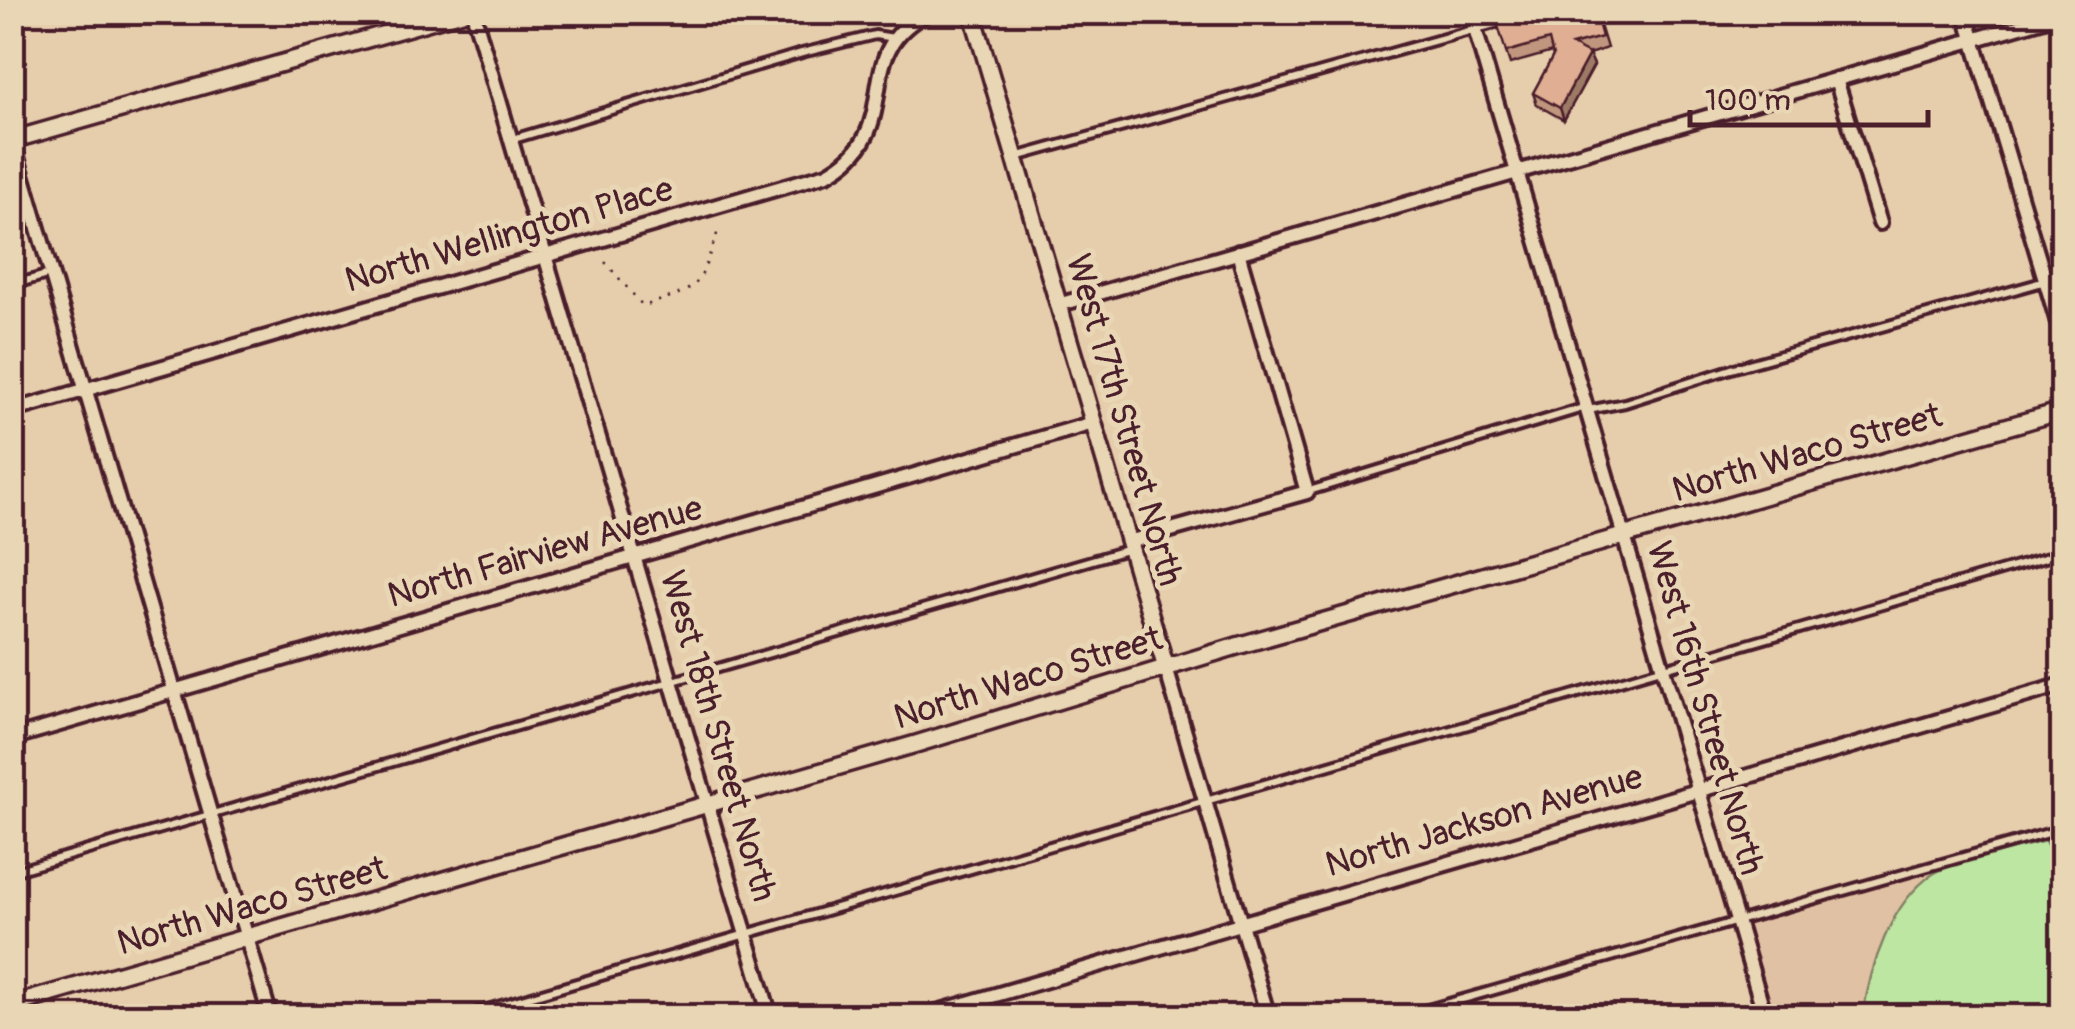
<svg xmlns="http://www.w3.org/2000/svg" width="2075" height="1029" font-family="Pangolin,sans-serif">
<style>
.built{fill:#e1c1a3}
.green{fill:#bde6a2;stroke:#848266;stroke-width:2.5}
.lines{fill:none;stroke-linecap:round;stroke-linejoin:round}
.service-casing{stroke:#4a1f2b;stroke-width:14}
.minor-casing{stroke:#4a1f2b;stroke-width:20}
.tertiary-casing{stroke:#4a1f2b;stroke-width:22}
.path{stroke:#4a1f2b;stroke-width:2.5;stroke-dasharray:2.5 8;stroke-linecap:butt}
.service{stroke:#e8d6b4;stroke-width:6}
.minor{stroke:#e8d6b4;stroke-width:12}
.tertiary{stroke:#e8d6b4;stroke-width:15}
.wall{fill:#c1967e;stroke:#4a1f2b;stroke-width:2.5}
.shaded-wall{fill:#9d7a66;stroke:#4a1f2b;stroke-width:2.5}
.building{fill:#e0ae92;stroke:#4a1f2b;stroke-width:2.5}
.labels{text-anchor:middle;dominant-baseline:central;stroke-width:10;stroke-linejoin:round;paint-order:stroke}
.street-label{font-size:35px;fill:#4a1f2b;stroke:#e8d6b4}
</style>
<rect width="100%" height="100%" fill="#e6cead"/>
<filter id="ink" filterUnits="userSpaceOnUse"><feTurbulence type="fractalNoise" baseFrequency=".01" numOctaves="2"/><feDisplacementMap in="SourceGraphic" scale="20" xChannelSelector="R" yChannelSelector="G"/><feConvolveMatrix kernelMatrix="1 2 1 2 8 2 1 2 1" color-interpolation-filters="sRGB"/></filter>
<g filter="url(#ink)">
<path class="built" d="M2062,836V1016H1775L1749,925Z"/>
<path class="green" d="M2045,841L2062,875V1016H1863C1870,967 1890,903 1933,874C1952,862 2019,848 2045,841Z"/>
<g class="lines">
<g class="service-casing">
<path id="service" d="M12,13L15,12
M510,140L802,53L875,35L894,38
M1016,157L1505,21
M12,285L50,274
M1588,410L1625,403L1731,369L2046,281
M1309,491L1586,407
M12,872L1130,549
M463,1016L2062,553
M1403,1016L2062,829"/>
</g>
<g class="minor-casing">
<path id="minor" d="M473,12L770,1016
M1470,12L1765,1016
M1965,12L2062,336
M1836,79L1880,223
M12,140L270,1016
M1058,305L2062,14
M12,411L827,174C910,129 845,53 929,12
M1128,542L1307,492L1238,252
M1166,668L1268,1016
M12,738L1093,423
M923,1016L2062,685"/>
</g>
<g class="tertiary-casing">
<path id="tertiary" d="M972,12L1166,668
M12,140L462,12
M12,1005L916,744L1237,646L2062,411"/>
</g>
<path class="path" d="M605,262L643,306C709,285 695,289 719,229"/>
<use href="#service" class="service"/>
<use href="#minor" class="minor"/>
<use href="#tertiary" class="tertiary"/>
</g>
<path class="wall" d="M1596,12L1607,48L1589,54L1594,65L1564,120L1537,105L1533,93L1553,56L1552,52L1510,64L1506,52Z"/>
<path class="shaded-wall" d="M1589,54L1594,65L1564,120L1560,108Z"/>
<path class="building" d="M1520,12H1595L1602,37L1572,45L1589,54L1560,108L1533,93L1553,56L1549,40L1506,52L1496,19Z"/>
</g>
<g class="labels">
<g class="street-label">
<text transform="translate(509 235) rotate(-16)">North Wellington Place</text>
<text transform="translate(1124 420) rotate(74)">West 17th Street North</text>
<text transform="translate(1807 453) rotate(-16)">North Waco Street</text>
<text transform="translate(545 552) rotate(-16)">North Fairview Avenue</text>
<text transform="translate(1028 678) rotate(-17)">North Waco Street</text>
<text transform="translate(1705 708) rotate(74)">West 16th Street North</text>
<text transform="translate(718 736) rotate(74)">West 18th Street North</text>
<text transform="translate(1484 821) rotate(-16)">North Jackson Avenue</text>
<text transform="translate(252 906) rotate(-16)">North Waco Street</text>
</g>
</g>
<rect width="2075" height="1029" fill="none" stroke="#e8d6b4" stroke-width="50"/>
<rect x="25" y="25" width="2025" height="979" fill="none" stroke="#4a1f2b" stroke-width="4" filter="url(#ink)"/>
<path d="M1690 110v15h238v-15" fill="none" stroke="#4a1f2b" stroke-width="5"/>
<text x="1705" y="110" font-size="30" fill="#4a1f2b" stroke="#e8d6b4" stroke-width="8" paint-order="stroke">100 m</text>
</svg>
